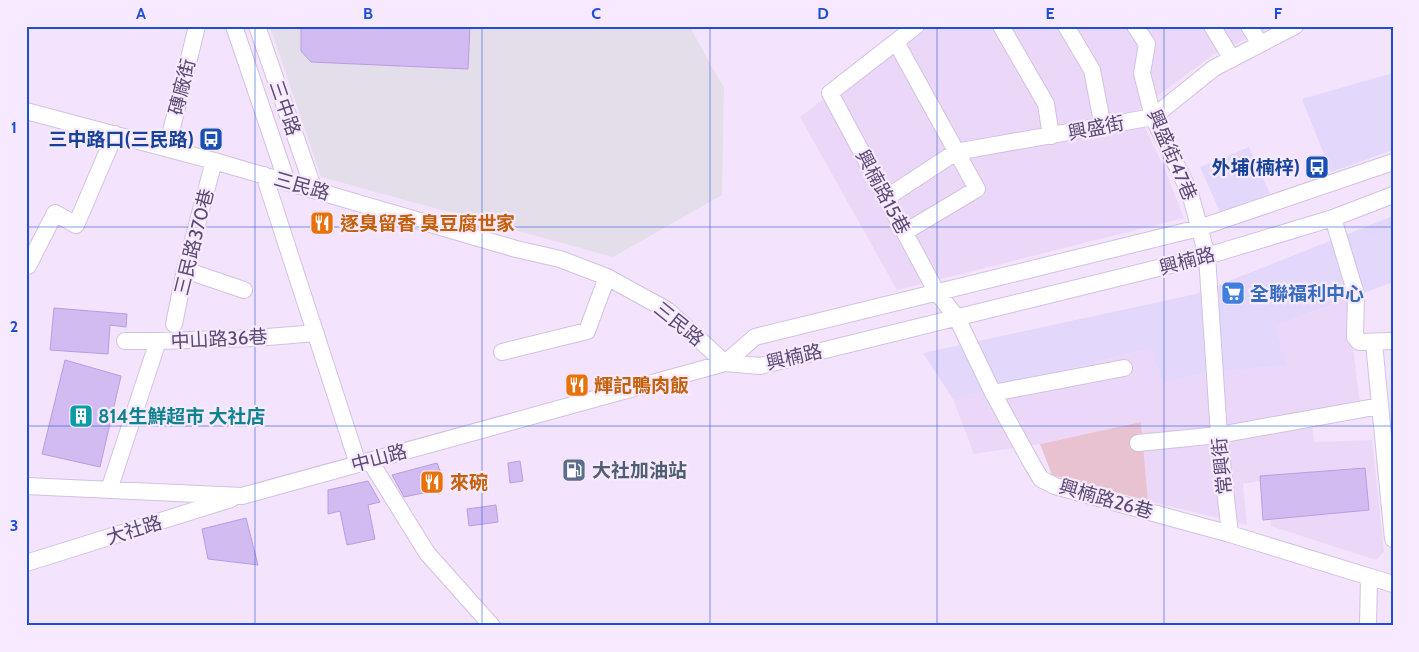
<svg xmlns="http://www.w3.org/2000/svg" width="1419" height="652" font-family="Cabin,'Noto Sans TC',sans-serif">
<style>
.residential{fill:#ebd8f8}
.commercial{fill:#e3d7fc}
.industrial{fill:#e4deeb}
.green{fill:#e9c2d1}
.building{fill:#d2bbf1;stroke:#b99ce3}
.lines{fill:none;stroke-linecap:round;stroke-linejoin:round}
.minor-casing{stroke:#d2c2e2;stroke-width:18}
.minor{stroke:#fff;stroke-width:16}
.grid{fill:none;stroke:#1d4ed8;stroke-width:1;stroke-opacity:0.55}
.labels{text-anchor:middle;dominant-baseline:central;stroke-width:4.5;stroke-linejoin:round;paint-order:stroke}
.street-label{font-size:19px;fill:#594a73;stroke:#f7e9ff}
.transit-label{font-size:19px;font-weight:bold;fill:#164399;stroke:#f7e9ff;text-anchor:end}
.food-label{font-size:19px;font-weight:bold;fill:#c56008;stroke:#f7e9ff;text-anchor:start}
.shop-label{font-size:19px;font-weight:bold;fill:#366cbe;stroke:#f7e9ff;text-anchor:start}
.culture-label{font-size:19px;font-weight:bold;fill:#0d838f;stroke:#f7e9ff;text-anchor:start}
.service-label{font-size:19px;font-weight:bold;fill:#4e5e75;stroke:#f7e9ff;text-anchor:start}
.neatline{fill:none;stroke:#1d4ed8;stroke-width:2}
.grid-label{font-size:16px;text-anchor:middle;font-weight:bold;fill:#1d4ed8}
</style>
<rect width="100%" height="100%" fill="#f3e3fc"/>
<path class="residential" d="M922,26H1273L1213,55L1137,111L1163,165L1184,218L897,290L800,117Z
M1393,282L1348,299L1347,340L1353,348L1360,403L1311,413L1314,442L1372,440L1384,552L1376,560L1271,526L1269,479L1243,484L1247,525L1148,501L1141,422L1040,444L974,454L953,399L1152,348L1163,383L1200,374L1286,365L1274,326Z"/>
<path class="commercial" d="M1393,73V150L1331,172L1302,99Z
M1249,147L1270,194L1220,212L1200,167Z
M1393,216V282L1274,326L1287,365L1200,374L1163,383L1151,348L953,399L923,353L1196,294Z"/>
<path class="industrial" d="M270,26H693L692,31L724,88L722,195L613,257L321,177Z"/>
<path class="green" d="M1141,422L1148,501L1052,475L1040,444Z"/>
<path class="building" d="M301,26H470L468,69L311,62L301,51Z
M54,308L127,314L126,327L110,325L108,354L50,350Z
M65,360L121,376L100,467L42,454Z
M520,461L523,481L510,483L508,463Z
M437,463L442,476V489L404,497L392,475Z
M1365,468L1369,510L1263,520L1260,476Z
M368,481L380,502L368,505L375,539L347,545L340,511L328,514V490Z
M496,505L498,522L469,526L467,509Z
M246,518L258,565L208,559L202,529Z"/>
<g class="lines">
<g class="minor-casing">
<path id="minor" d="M234,26L287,182
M257,26L314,190
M916,26L830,93L936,291L957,318L993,393L1032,464L1041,479L1055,486L1230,534
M1001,26L1046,104L1051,136
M1066,26L1092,70L1103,127
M1135,26L1147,44L1142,73L1153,117L1190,193L1207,256L1219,435L1230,534L1393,584
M1212,26L1232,59
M1249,26L1260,44
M896,42L977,189L905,232
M26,111L214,161L516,249L560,259L607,277L667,310L725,363
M167,148L197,26
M264,175L358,464
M886,198L956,152L1153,117L1214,68L1295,26
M1333,218L1356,294L1355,337L1359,342L1393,341
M28,266L55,213L76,225L115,134
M185,270L244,290
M174,324L185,270L214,161
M125,341H158
M1374,343L1393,539
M502,352L587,331L607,277
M725,363L755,337L1199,228L1393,162
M993,393L1124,368
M1138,443L1219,435L1380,406
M370,461L427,553L492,626
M26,486L242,496L725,363L760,366L1207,256L1333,218L1393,195
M109,490L158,341L256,338L316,333
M26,563L231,499
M1368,626L1369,577"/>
</g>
<use href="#minor" class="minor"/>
</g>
<path class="grid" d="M255,26V626M482,26V626M710,26V626M937,26V626M1164,26V626M26,227H1393M26,426H1393"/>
<defs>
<g id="bus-square" transform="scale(1.25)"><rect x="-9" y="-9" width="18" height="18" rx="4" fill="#1a4fb4" stroke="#f7e9ff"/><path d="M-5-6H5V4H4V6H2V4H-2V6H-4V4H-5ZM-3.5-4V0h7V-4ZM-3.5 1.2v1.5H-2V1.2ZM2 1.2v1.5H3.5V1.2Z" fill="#fff"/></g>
<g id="restaurant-square" transform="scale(1.25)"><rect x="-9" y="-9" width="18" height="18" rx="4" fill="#e8710a" stroke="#f7e9ff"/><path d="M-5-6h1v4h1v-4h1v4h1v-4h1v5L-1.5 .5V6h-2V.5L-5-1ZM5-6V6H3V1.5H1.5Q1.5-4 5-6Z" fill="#fff"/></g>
<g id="supermarket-square" transform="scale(1.25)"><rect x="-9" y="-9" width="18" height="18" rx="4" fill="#3f7fe0" stroke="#f7e9ff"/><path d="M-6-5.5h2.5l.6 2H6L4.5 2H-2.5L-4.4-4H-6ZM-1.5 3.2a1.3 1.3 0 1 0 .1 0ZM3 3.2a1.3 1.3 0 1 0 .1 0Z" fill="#fff"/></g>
<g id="building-square" transform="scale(1.25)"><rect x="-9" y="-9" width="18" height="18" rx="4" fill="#0f9aa8" stroke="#f7e9ff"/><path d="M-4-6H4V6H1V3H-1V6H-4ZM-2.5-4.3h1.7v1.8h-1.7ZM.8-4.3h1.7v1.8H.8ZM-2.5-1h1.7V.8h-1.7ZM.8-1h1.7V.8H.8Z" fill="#fff"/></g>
<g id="fuel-square" transform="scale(1.25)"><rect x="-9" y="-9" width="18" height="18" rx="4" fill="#5c6f8a" stroke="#f7e9ff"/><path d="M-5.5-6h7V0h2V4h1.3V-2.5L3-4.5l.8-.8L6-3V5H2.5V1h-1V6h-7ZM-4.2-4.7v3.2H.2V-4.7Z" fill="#fff"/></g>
</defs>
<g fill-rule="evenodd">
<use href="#bus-square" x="211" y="139"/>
<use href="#bus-square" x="1317" y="167"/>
<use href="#restaurant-square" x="322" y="223"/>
<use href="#supermarket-square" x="1233" y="293"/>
<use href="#restaurant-square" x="577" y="385"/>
<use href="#building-square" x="81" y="416"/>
<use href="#fuel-square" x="574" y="470"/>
<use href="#restaurant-square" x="432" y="482"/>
</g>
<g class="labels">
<g class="street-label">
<text transform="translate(182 87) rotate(-76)">磚廠街</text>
<text transform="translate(285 108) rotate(71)">三中路</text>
<text transform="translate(1096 128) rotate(-11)">興盛街</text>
<text transform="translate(1172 155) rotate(67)">興盛街47巷</text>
<text transform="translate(302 186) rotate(16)">三民路</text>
<text transform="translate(883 192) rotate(62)">興楠路15巷</text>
<text transform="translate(194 242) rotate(-76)">三民路370巷</text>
<text transform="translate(1187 261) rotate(-15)">興楠路</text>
<text transform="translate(679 324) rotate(39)">三民路</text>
<text transform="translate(219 339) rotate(-3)">中山路36巷</text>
<text transform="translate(794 357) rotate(-13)">興楠路</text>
<text transform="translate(379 458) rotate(-15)">中山路</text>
<text transform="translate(1222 466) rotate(-96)">常興街</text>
<text transform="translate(1106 499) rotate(16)">興楠路26巷</text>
<text transform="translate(134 530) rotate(-17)">大社路</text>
</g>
<g class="transit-label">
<text x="194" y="139">三中路口(三民路)</text>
<text x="1300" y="167">外埔(楠梓)</text>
</g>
<g class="food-label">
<text x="340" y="223">逐臭留香 臭豆腐世家</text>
<text x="594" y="385">輝記鴨肉飯</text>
<text x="450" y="482">來碗</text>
</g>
<g class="shop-label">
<text x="1250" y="293">全聯福利中心</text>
</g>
<g class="culture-label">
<text x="98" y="416">814生鮮超市 大社店</text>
</g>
<g class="service-label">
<text x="592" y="470">大社加油站</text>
</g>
</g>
<rect width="1419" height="652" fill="none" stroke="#f7e9ff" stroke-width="55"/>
<rect x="28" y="28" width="1364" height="596" class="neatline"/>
<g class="grid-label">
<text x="141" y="19">A</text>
<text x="368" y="19">B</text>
<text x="596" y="19">C</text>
<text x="823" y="19">D</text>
<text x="1050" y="19">E</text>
<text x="1278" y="19">F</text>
<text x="14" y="133">1</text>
<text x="14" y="332">2</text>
<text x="14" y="531">3</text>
</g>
</svg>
